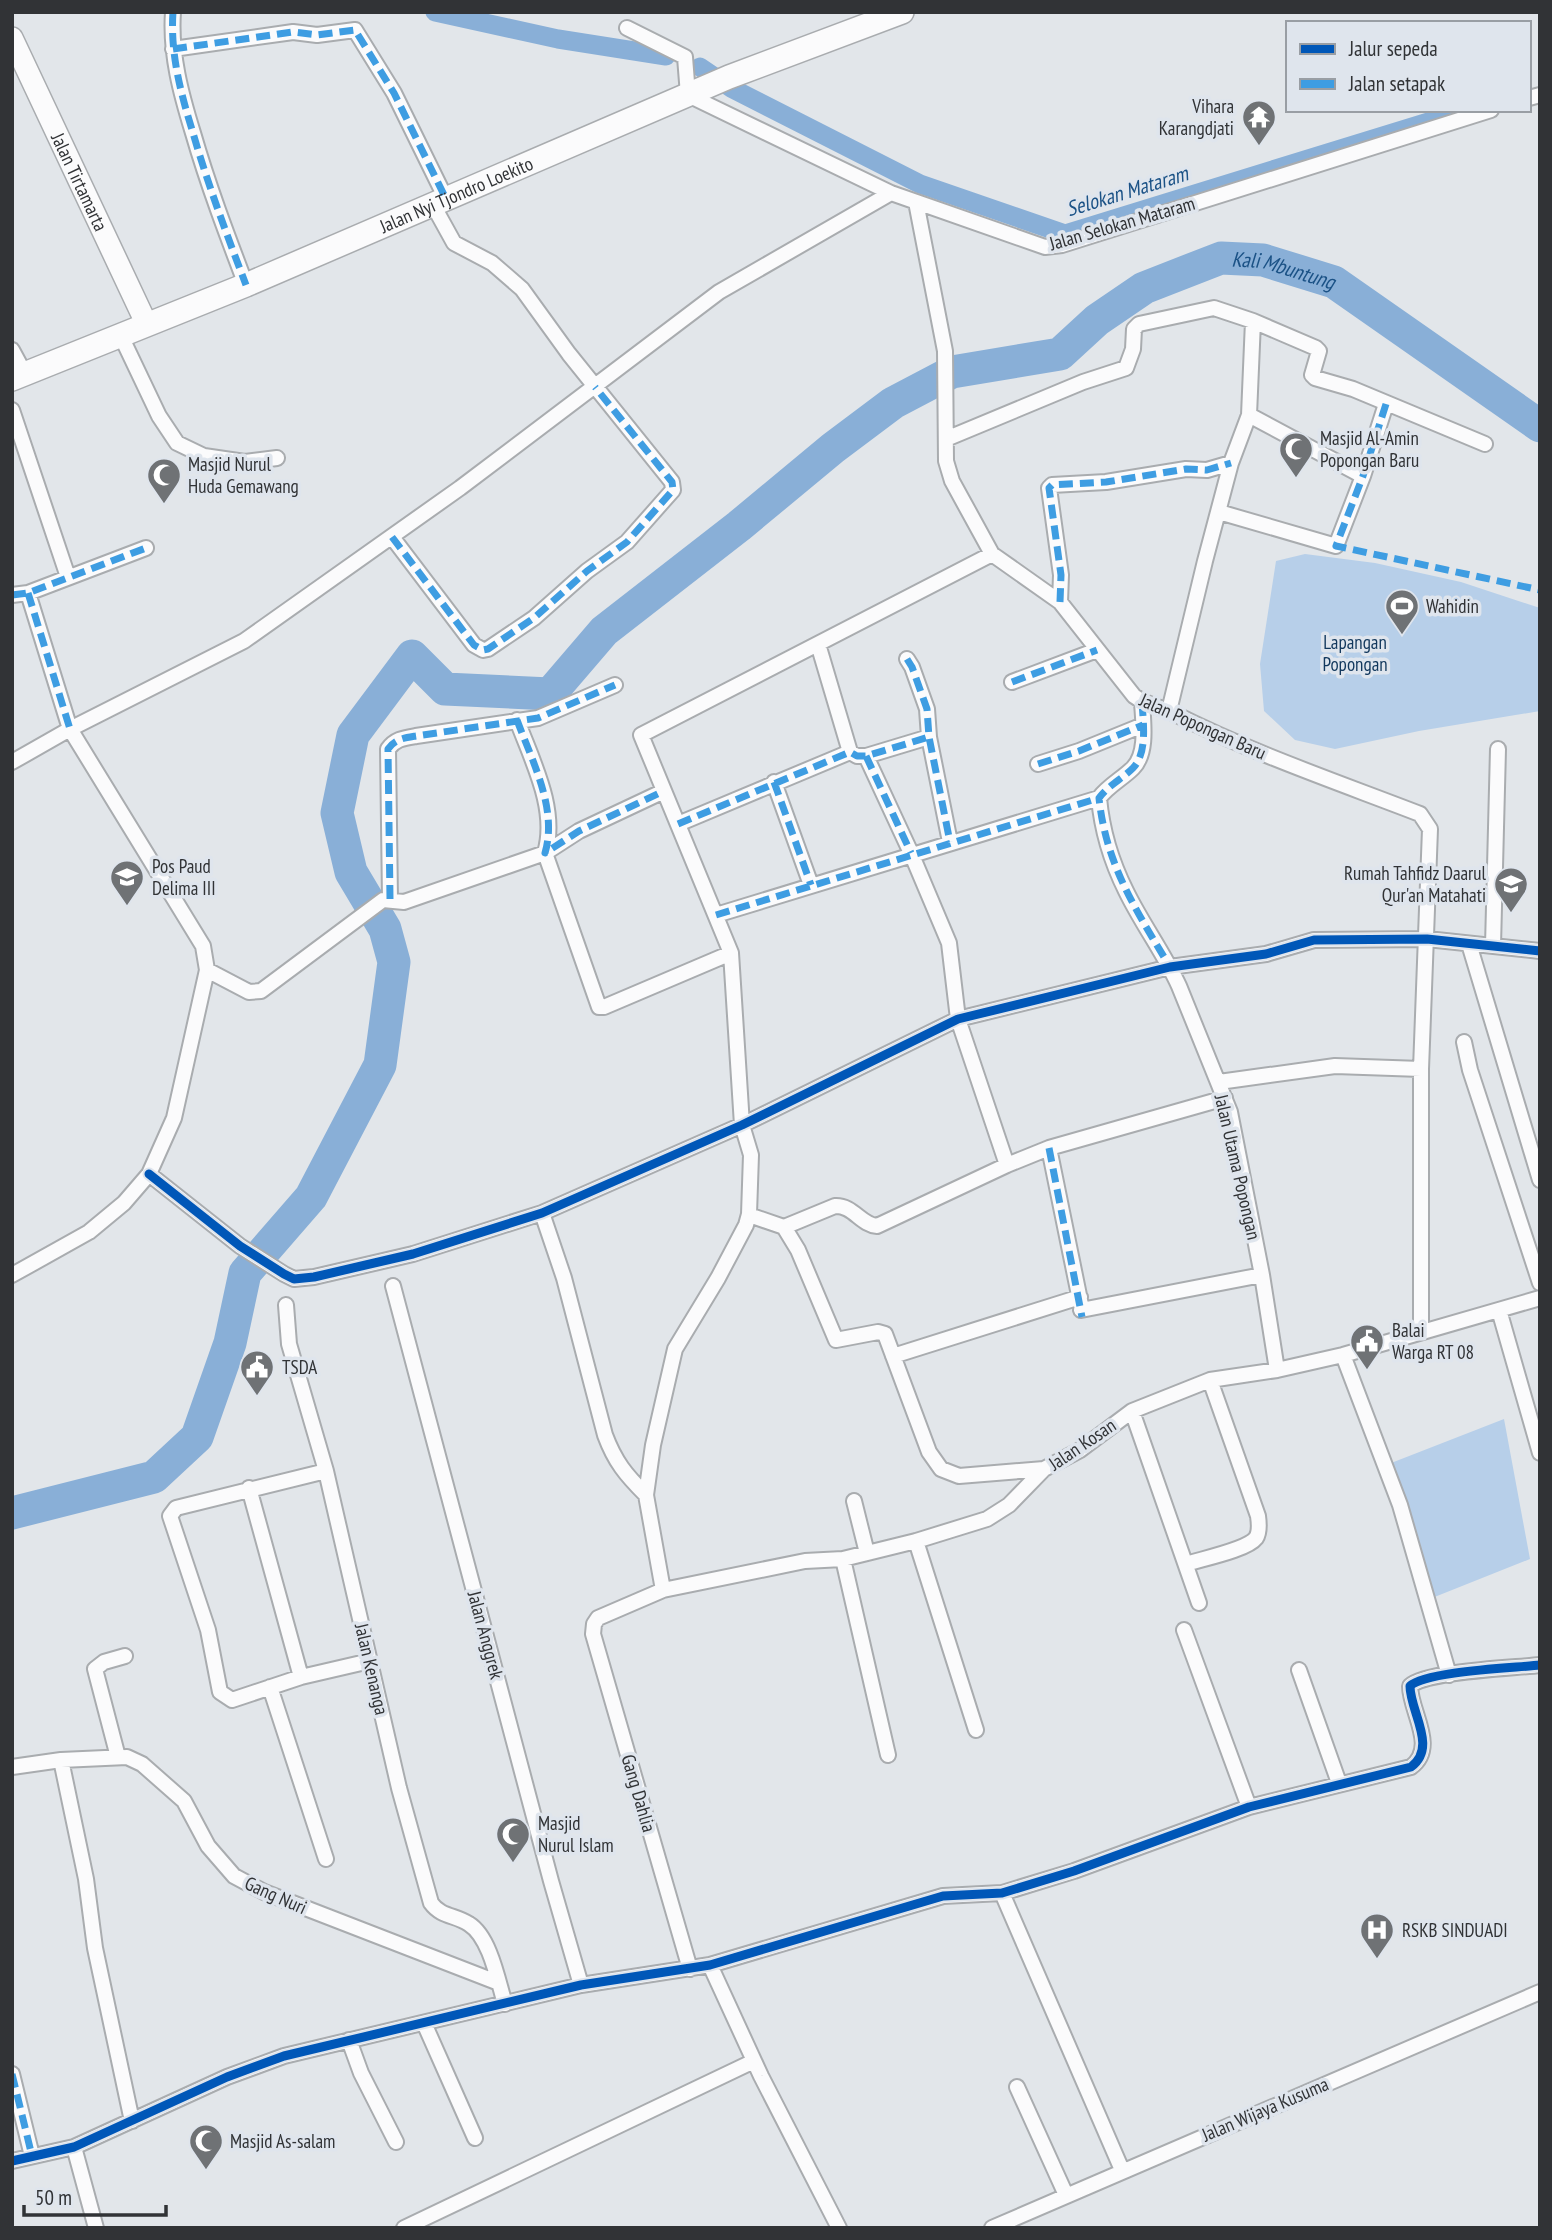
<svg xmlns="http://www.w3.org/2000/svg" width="1552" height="2240" font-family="'PT Sans Narrow',sans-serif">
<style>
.green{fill:#b7cfe9}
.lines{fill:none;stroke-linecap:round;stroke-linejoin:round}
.canal{stroke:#89afd7;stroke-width:19}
.river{stroke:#89afd7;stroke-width:33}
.street-casing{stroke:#a9acaf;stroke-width:18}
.secondary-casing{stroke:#a9acaf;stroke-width:24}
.primary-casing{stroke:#a9acaf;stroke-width:26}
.street{stroke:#fbfbfc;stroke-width:14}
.secondary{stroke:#fbfbfc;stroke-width:21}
.primary{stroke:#fbfbfc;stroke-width:23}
.quiet{stroke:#3e9de2;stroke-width:7;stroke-dasharray:14 7;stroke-linecap:butt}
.cycleway-casing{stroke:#dfe5ed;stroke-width:13}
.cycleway{stroke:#0057b8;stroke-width:9}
.labels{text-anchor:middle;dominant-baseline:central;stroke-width:7;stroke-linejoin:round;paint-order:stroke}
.poi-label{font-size:19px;fill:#313336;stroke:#dfe5ed;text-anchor:start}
.street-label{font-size:19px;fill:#313336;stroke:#dfe5ed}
.park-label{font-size:19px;fill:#12385d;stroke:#dfe5ed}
.water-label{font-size:21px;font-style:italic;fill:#1b5286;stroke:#dfe5ed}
</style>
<rect width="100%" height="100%" fill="#e2e6ea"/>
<path class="green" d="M1305,554L1375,563L1461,582L1540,608V711L1419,731L1335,749L1295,740L1264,711L1260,664L1276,561Z
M1504,1419L1530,1559L1427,1600L1386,1465Z"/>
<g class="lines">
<path class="canal" d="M435,12L558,39L666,56
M700,67L731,88L920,184L1065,234L1467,110"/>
<path class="river" id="s1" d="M12,1513L154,1477L197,1437L230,1343L245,1273L311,1197L380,1065L394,962L385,929L351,872L337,813L353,735L412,656L445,689L550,694L604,631L739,526L833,448L893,403L952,372L1060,354L1097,320L1144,288L1221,258L1263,260L1334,282L1540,426"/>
<g class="street-casing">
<path id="street" d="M173,12C170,54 181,94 193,133C208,185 227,235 246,285
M627,28L685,57L688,95L891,193L1045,247L1062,245L1491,110
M173,49L293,32L317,35L355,30L394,93L446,199
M1529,98L1540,95
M916,202L945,351L946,461L952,481L992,554L1060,602L1134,696C1146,705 1160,707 1173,713C1252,753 1337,782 1420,814L1430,829L1421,1069V1331
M121,336L159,416L177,443L204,456L245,462L277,458
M12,350L25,374
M12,410L68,577
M1249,415L1363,476
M946,439L1083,382L1126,368L1133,349L1134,329L1139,324L1214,308L1253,321L1316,348L1319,351L1312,375L1315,378L1353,389L1485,444
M1219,512L1336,546L1363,476L1386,404
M392,537L474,645L483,650L488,649L534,618L587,571L627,542L673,490L672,482L569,354L522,289L492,263L454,243L433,205
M12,595L28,593L146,548
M1060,602L1061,575L1049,488L1052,485L1106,482L1186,469L1207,470L1231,463
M818,644L850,752
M907,659L912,667L927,709L929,737L950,842
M1012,682L1097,650
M1142,702C1143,721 1148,753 1133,768C1122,779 1109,785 1099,798C1102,831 1111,861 1126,891C1142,924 1164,953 1179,986L1230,1112L1262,1275L1277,1370
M1169,711L1205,561L1231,463L1249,415L1253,321
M517,720C532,761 558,809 545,853L579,831L664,791
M866,756L911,853L949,943L958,1019L1007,1165
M12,762L70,729L244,641L460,488L719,292L891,193
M1038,764L1079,751L1143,725
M774,782L811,885
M678,824L850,752L857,756H866L929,737
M390,899L388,749C395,739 404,738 416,736L538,718L615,685
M716,915L1099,798
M1469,944L1540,1180
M1493,946L1498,749
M207,970L249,992L261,991L383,900L404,902L545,853L599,1007H604L731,953
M1464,1042L1470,1070L1540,1283
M1219,1082L1335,1066L1421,1069
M1049,1148L1081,1305
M149,1174L240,1246L284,1274L294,1279L314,1277L413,1254L542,1213L742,1125L958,1019L1170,967L1266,954L1314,940L1427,939L1540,951
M542,1213L564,1278L605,1435C615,1462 626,1475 646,1495
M749,1215L784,1227L798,1250L836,1340L878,1332L885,1334L929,1452L941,1469L959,1476L1044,1469
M784,1227L835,1206C853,1205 861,1225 877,1226L1007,1165L1049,1148L1225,1098
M12,1275L89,1232L124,1203L149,1174L174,1118L207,970L203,946L70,729L28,593
M393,1286L551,1881L581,1985
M286,1305L289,1344L326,1471L399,1788L431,1903C441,1917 456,1915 469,1924C490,1937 498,1981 505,2004
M1081,1310L1262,1275
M1499,1310L1540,1453
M1343,1355L1400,1505L1449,1675
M893,1356L1080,1297
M1132,1411L1199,1603
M326,1471L176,1508L170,1516L208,1630L220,1692L232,1700L301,1677L370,1661
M249,1488L301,1677
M854,1501L867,1553
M916,1541L976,1730
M843,1559L888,1755
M1186,1564C1201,1559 1247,1550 1256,1538C1260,1532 1259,1523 1258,1516L1210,1380
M663,1590L646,1495L653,1445L675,1349L718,1278L746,1225L749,1214L751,1155L742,1125L731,953L641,735L992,554
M1184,1630L1249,1807
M1299,1670L1339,1783
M270,1687L326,1859
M118,1757L95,1669L104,1662L125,1656
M61,1760L86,1879L95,1948L132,2121
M12,1767L61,1760L127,1757L142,1764L184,1801L208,1846L234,1876L264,1892L499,1983
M1002,1893L1122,2170
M710,1965L761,2076L839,2228
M690,1969L593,1634L594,1624L598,1618L663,1590L805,1561L843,1559L916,1541L987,1519L1009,1505L1044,1469L1080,1450L1132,1411L1210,1380L1277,1370L1343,1355L1540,1298
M424,2023L475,2138
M349,2040L361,2073L396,2142
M12,2074L32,2156
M1017,2087L1066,2195
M74,2147L96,2228
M12,2161L74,2147L227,2077L284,2056L581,1985L710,1965L943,1896L1002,1893L1074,1871L1249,1807L1411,1767C1438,1747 1410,1712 1410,1686C1426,1671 1514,1668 1540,1665
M404,2228L754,2061
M992,2228L1540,1992"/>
</g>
<g class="secondary-casing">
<g id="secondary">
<path id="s2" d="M12,38L147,325"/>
</g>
</g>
<g class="primary-casing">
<g id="primary">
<path id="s3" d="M12,379L246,285L729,77L902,12"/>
</g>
</g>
<use href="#street" class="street"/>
<use href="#secondary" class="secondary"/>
<use href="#primary" class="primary"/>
<path class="quiet" d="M173,12C170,54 181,94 193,133C208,185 227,235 246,285
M173,49L293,32L317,35L355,30L394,93L446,199
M1386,404L1363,476L1336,546L1540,590
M392,537L474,645L483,650L488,649L534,618L587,571L627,542L673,490L672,482L595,387
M28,593L70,729
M12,595L28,593L146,548
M1060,602L1061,575L1049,488L1052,485L1106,482L1186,469L1207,470L1231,463
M907,659L912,667L927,709L929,737L950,842
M1012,682L1097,650
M1142,702C1143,721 1148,753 1133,768C1122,779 1109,785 1099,798C1106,865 1136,910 1170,967
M517,720C532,761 558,809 545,853L579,831L664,791
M866,756L911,853
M1038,764L1079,751L1143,725
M774,782L811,885
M678,824L850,752L857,756H866L929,737
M390,899L388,749C395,739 404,738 416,736L538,718L615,685
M716,915L1099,798
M1049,1148L1082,1317
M12,2074L32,2156"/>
<g class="cycleway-casing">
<path id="cycleway" d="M149,1174L240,1246L284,1274L294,1279L314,1277L413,1254L542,1213L742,1125L958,1019L1170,967L1266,954L1314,940L1427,939L1540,951
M12,2161L74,2147L227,2077L284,2056L581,1985L710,1965L943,1896L1002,1893L1074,1871L1249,1807L1411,1767C1438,1747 1410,1712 1410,1686C1426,1671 1514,1668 1540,1665"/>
</g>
<use href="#cycleway" class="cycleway"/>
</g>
<defs>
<g id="temple-pin" transform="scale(1.75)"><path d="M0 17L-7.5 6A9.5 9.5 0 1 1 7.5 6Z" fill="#6f7275" stroke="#dfe5ed"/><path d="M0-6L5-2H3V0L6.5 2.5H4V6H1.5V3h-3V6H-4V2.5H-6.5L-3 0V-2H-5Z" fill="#fff"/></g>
<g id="mosque-pin" transform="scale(1.75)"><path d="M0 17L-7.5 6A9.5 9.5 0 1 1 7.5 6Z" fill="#6f7275" stroke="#dfe5ed"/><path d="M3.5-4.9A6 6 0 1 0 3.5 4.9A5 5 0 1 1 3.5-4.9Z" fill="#fff"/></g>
<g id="stadium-pin" transform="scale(1.75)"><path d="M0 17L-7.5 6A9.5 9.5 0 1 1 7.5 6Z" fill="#6f7275" stroke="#dfe5ed"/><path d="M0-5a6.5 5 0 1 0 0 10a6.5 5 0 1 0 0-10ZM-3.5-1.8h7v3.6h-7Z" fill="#fff"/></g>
<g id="school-pin" transform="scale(1.75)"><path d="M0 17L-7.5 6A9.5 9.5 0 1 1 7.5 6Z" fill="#6f7275" stroke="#dfe5ed"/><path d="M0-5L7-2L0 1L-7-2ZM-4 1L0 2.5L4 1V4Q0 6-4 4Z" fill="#fff"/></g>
<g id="civic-pin" transform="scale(1.75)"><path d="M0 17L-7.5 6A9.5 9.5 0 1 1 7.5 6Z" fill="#6f7275" stroke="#dfe5ed"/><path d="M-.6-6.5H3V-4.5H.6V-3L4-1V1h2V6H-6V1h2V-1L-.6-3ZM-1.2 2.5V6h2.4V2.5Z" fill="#fff"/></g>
<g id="hospital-pin" transform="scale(1.75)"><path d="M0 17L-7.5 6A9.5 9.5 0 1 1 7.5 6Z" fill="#6f7275" stroke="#dfe5ed"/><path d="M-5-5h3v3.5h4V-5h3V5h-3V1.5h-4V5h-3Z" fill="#fff"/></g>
</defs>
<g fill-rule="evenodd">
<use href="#temple-pin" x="1259" y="117"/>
<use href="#mosque-pin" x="1296" y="449"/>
<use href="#mosque-pin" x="164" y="475"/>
<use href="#stadium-pin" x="1402" y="606"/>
<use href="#school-pin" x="127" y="877"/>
<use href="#school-pin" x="1511" y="884"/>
<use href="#civic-pin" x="1367" y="1341"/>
<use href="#civic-pin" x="257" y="1367"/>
<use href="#mosque-pin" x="513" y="1834"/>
<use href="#hospital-pin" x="1377" y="1930"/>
<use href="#mosque-pin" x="206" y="2141"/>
</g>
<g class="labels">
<g class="poi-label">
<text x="1234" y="106" text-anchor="end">Vihara<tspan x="1234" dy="22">Karangdjati</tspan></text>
<text x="1320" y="438">Masjid Al-Amin<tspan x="1320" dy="22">Popongan Baru</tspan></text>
<text x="188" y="464">Masjid Nurul<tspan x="188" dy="22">Huda Gemawang</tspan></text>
<text x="1426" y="606">Wahidin</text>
<text x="152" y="866">Pos Paud<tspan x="152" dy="22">Delima III</tspan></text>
<text x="1486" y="873" text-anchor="end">Rumah Tahfidz Daarul<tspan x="1486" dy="22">Qur'an Matahati</tspan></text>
<text x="1392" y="1330">Balai<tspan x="1392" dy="22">Warga RT 08</tspan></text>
<text x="282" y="1367">TSDA</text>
<text x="538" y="1823">Masjid<tspan x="538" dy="22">Nurul Islam</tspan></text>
<text x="1402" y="1930">RSKB SINDUADI</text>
<text x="230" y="2141">Masjid As-salam</text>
</g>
<g class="street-label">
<text stroke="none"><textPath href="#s2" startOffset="159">Jalan Tirtamarta</textPath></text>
<text stroke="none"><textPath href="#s3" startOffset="481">Jalan Nyi Tjondro Loekito</textPath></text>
<text transform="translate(1122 223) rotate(-16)">Jalan Selokan Mataram</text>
<text transform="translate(1203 726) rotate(24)">Jalan Popongan Baru</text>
<text transform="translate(1238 1167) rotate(77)">Jalan Utama Popongan</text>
<text transform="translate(1082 1444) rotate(-34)">Jalan Kosan</text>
<text transform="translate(486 1635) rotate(75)">Jalan Anggrek</text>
<text transform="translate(372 1669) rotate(77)">Jalan Kenanga</text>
<text transform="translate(639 1793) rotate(74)">Gang Dahlia</text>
<text transform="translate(276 1895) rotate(24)">Gang Nuri</text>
<text transform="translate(1265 2109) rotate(-23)">Jalan Wijaya Kusuma</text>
</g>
<g class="park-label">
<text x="1355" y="642">Lapangan<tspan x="1355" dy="22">Popongan</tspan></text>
</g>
<g class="water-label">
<text transform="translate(1127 191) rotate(-17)">Selokan Mataram</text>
<text stroke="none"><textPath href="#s1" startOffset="2102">Kali Mbuntung</textPath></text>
</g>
</g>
<rect width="1552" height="2240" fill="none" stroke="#313336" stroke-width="28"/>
<rect x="1286" y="21" width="245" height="91" fill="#dfe5ed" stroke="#999ea4" stroke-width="2"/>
<rect x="1300" y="44" width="35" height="10" fill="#0057b8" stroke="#999ea4" stroke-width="2"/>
<text x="1349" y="56" font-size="21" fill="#313336">Jalur sepeda</text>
<rect x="1300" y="79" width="35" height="10" fill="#3e9de2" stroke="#999ea4" stroke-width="2"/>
<text x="1349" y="91" font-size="21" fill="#313336">Jalan setapak</text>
<path d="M24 2205v10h142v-10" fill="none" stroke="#313336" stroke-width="3.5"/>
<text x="35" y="2205" font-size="21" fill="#313336" stroke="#dfe5ed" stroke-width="5" paint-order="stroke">50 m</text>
</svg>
